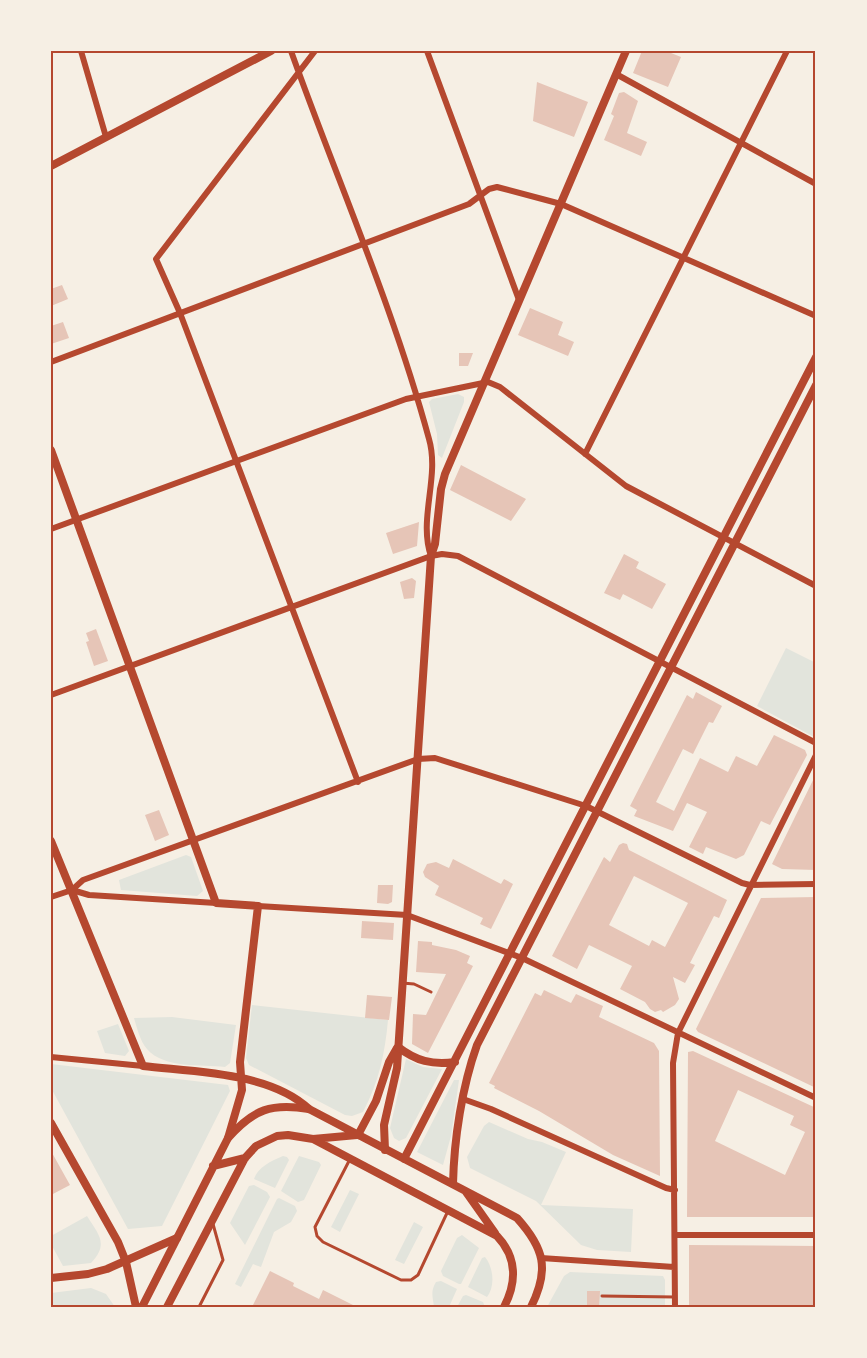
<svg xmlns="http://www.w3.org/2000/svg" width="867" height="1358" font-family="'Titillium Web',sans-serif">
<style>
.green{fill:#e2e4dc}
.building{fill:#e6c5b7;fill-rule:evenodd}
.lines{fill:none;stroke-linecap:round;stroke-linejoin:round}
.service{stroke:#b5482f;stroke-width:3}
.minor{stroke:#b5482f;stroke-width:6}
.tertiary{stroke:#b5482f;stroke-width:8}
.secondary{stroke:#b5482f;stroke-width:8}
.neatline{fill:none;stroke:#b5482f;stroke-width:2}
</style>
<rect width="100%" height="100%" fill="#f6efe4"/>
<path class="green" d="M458,394L464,397V402L442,458L438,455L437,434L429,402L432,399Z
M786,648L816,663V738L757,706Z
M186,855L191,857L203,891L197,896L121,890L119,880Z
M252,1005L388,1020C385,1053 379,1082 363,1112L352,1116L345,1115L249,1065L246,1058Z
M172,1017L236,1025L230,1063L225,1067C202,1064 164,1069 147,1049C140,1041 137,1028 134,1018Z
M118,1024L129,1051L125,1056L105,1053L97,1031Z
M406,1059L423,1067L442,1069L406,1138L399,1141L394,1138L390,1128Z
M51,1064L228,1085L230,1091L162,1226L128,1229L51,1088Z
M454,1080H459L451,1136L443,1165L417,1152Z
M489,1122L528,1139L542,1142L566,1152L541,1205L633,1209L631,1252L597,1250L581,1245L536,1201L470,1168L467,1157L484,1126Z
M283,1156L287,1157L289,1160L275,1188L254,1179C258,1167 271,1161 283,1156Z
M299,1156L319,1162L321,1165L304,1200L298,1202L281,1191Z
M254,1185L267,1192L270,1197L245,1245L230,1223L249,1186Z
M350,1190L359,1194L340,1232L331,1227Z
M279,1198L295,1206L297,1211L291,1222L274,1232L261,1267L253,1264L241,1287L235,1284L277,1199Z
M87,1216C99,1235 109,1244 91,1263L63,1266L51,1244V1236Z
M414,1222L423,1227L404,1264L395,1260Z
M462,1235L479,1248L461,1284H459L443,1276L441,1271L457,1238Z
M485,1257C494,1268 495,1287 487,1297L468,1287L482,1258Z
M570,1272L663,1276L665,1280V1307H547L564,1276Z
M441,1281L457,1289L449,1307H434C433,1297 430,1292 436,1282Z
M91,1288L106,1294L115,1307H51V1293Z
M466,1295L483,1302L485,1307H457L463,1296Z"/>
<path class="building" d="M642,51H666L681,57L668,87L633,73Z
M537,82L588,102L574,137L533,121Z
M624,92L638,101L627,133L647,142L641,156L604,140L614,116L611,114L619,93Z
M62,285L68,299L51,306V289Z
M530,308L563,322L558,335L574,342L568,356L518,335Z
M63,322L69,338L51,344V326Z
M459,353H473L468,366H459Z
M461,465L526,499L511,521L450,490Z
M419,522L417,546L393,554L386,533Z
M624,554L639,562L636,568L666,584L652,609L623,594L620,600L604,593Z
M412,578L416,581L414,598L404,599L400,582Z
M96,629L108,661L94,666L86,642L89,641L86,633Z
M696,692L722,706L713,723L709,722L693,754L683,749L656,802L674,811L700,758L728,772L736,756L757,766L774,735L805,750L807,755L770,825L761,821L744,855L736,859L706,847L703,854L689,847L707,812L687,803L673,831L634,816L637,810L630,806L687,695L693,699Z
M816,774V870L782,869L772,864Z
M159,810L169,835L155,841L145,815Z
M623,843L627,844L629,850L727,900L719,918L714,916L690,963L695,965L685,983L673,977L679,999L675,1005L663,1012L661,1010L655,1012L650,1009L645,1002L620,989L632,966L589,945L577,969L552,956L604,857L610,862L619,845ZM634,876L688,903L665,947L652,940L649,946L609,925Z
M453,859L501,884L504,879L513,884L491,929L480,924L483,918L435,895L439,886L425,877L423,872L427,864L436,862L449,868Z
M378,885H393L392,902L388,904L377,903Z
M816,897V1088L698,1032L696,1029L761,898Z
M362,921L394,923L393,940L361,938Z
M418,941L432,942V945L456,950L470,956L467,963L473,966L428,1053L412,1044L413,1014L426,1015L446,974L416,972Z
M544,990L571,1003L576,994L603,1006L599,1017L654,1043L659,1051L660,1176L613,1155L539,1111L494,1088L495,1086L489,1083L535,993L541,996Z
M367,995L392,997L389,1020L365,1018Z
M693,1051L816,1108V1217H687L688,1052ZM738,1090L794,1116L790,1125L805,1132L785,1175L715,1141Z
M51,1151L70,1185L51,1195Z
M689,1245L816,1246V1307H689Z
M270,1271L294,1283L293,1286L319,1299L323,1290L357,1307H252Z
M587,1291H600L599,1307H587Z"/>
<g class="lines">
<path class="service" d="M402,983L414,984L431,992
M349,1161L315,1227L317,1236L323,1242L401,1280H411L418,1275L447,1213
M602,1296L675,1297
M199,1307L223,1260L213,1224"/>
<path class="minor" d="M81,51L106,137
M291,51C337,180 393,306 429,439C440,477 418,519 431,556
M315,51L156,259L180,313L358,782
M427,51L519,300
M616,74L816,184
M51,362L469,204L489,189L497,187L561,204L816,316
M585,454L787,51
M51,529L406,399L488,382L500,387L626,486L816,586
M51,695L431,556L442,554L458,556L816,743
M72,890L89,895L216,903
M51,897L72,890L83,880L418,759L435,758L586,806L742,883L750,885L816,884
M258,906L407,915L522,958L816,1098
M51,1057L143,1066
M463,1099L491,1109L666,1188L675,1190
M675,1235H816
M541,1258L674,1267
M675,1307L673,1063L678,1033L816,755"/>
<path class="tertiary" d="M51,166L271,51
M51,450L216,903L258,906L240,1062L242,1090L228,1138
M51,841L143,1066C194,1072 270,1072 309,1109
M358,1135L376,1101L389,1062L397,1048
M385,1150L384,1125L397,1068L431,556L435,544L441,489L445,474L626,51
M51,1278L88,1274L107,1269L177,1238"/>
<path class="secondary" d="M398,1047C416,1061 432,1065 455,1062
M51,1123L118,1242L126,1262L136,1307
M313,1139L357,1135
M404,1159L816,357
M213,1166L245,1158
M453,1184C454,1139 462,1087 477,1045L816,385
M466,1192L495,1233
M142,1307L228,1138C254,1109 271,1103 309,1109L517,1218C544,1248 550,1269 531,1307
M167,1307L245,1158L256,1146L277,1136L288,1135L313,1139L497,1236C517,1257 517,1282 504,1307"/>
</g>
<rect width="867" height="1358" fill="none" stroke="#f6efe4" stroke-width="105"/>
<rect x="52" y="52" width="762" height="1254" class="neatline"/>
</svg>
